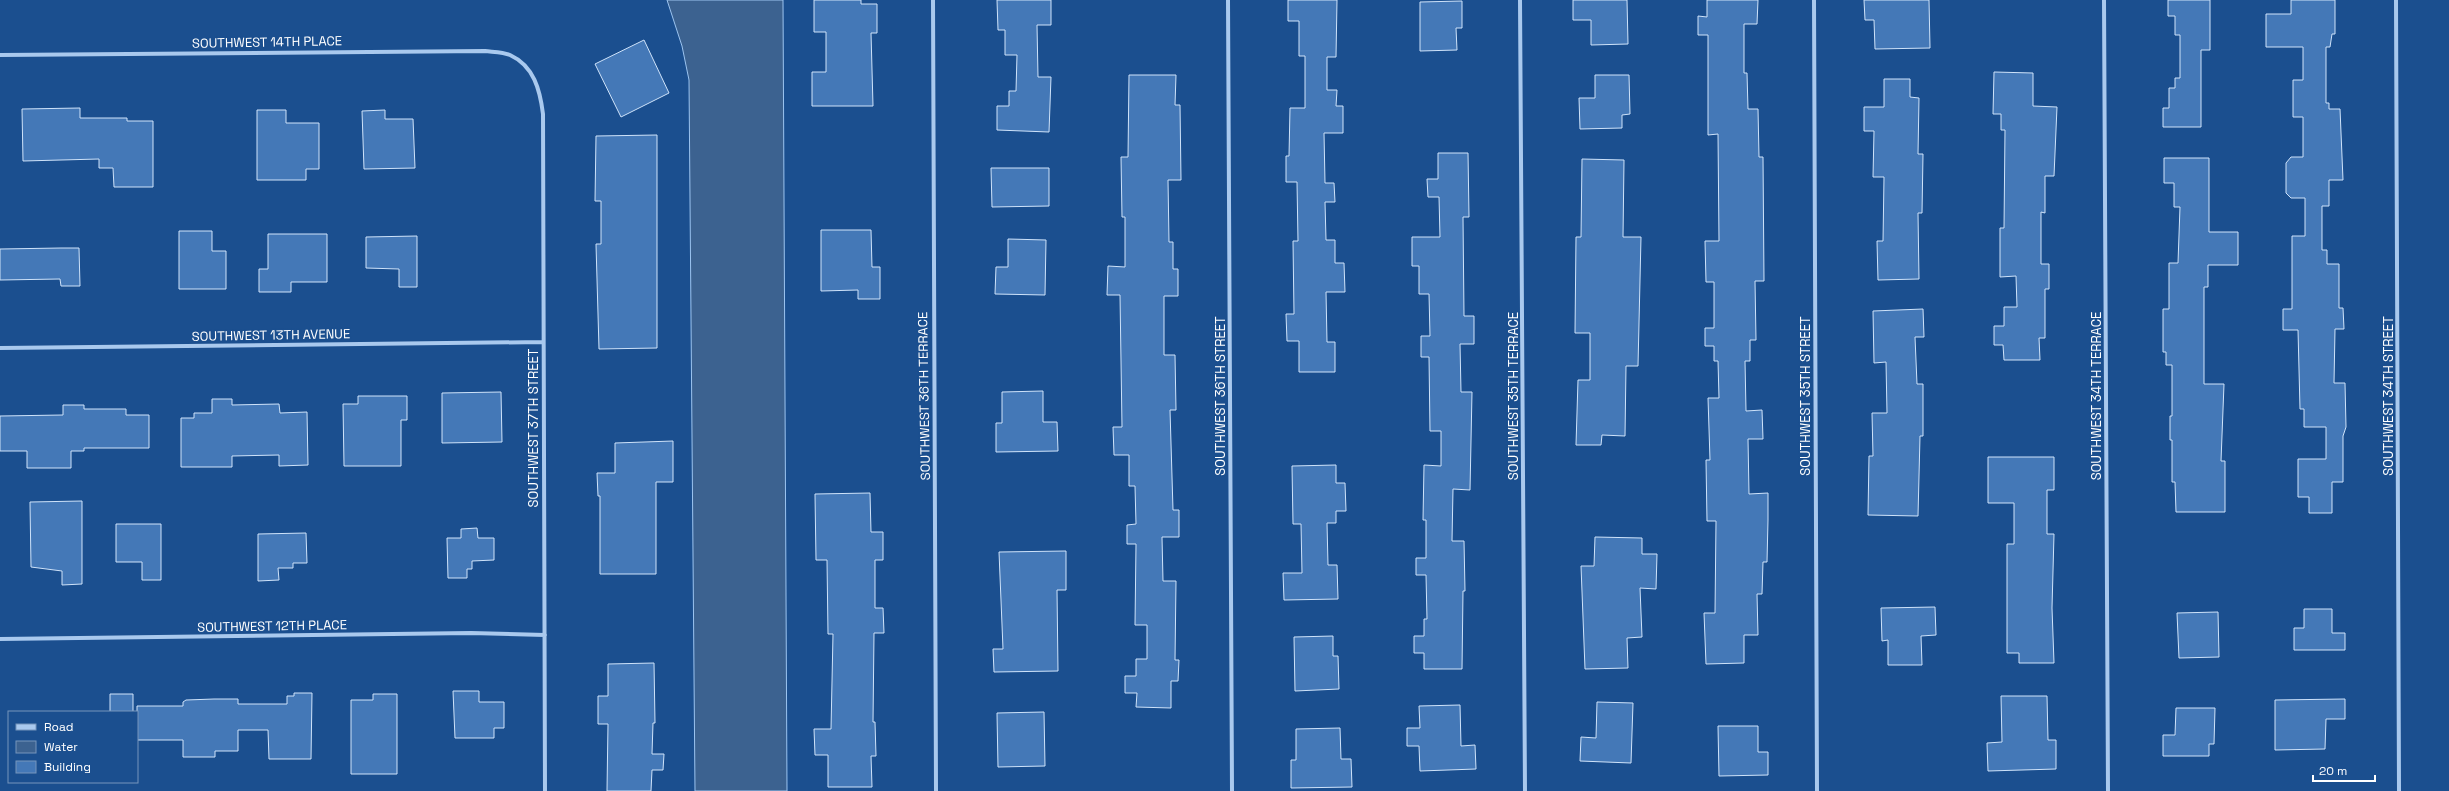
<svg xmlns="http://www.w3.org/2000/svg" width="2449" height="791" font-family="'Space Grotesk',sans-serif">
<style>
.water{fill:#3c6290;stroke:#9cc4f0}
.building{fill:#4478b7;stroke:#cfe3fa}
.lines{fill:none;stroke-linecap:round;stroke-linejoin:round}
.street{stroke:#a9c9ee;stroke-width:4}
.labels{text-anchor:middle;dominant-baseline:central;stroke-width:3;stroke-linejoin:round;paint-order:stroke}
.street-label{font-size:13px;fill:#fff;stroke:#1b4f8f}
</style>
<rect width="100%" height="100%" fill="#1b4f8f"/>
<path class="water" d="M667,0H783L787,791H695L689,80L682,46Z"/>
<path class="building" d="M814,0H861V4H877V33H871L873,106H812V72H826V32H814Z
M997,0H1051V25H1037L1038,77H1051L1049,132L997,130V106H1009V91H1016L1017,55H1005V30H998Z
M1288,0H1337L1336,57H1327V90H1337L1336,106H1343V133H1324L1325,183H1334L1335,202H1325L1326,240H1335V263H1344L1345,292H1326L1327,342H1335V372H1299V341H1287L1286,314H1294L1293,241H1298L1297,182H1286V156H1289L1290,108H1305V56H1299V21H1288Z
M1573,0H1627L1628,44L1591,45V20H1573Z
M1707,0H1758L1757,24H1744V73H1747L1748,109H1758L1759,157H1763L1764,281H1755L1756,340H1750V361H1745L1746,411L1762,410L1763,439H1748L1749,494L1768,493V520L1767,562H1763L1762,594H1757L1758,635H1744V663L1706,664L1704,613H1715L1716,521H1707L1706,460H1710L1708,398H1719L1718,361H1714V346H1705V328H1714V282H1706L1705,241H1719L1718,134L1708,135V35H1698V16L1707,17Z
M1864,0H1929L1930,48L1875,49L1874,20H1865Z
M2168,0H2210V50H2201V127H2163V108H2169V88H2175V78H2180V35H2175V16H2168Z
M2291,0H2335V34H2332L2330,47H2326V103H2329V109H2340L2343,180H2329V206H2322V250H2327V264H2339V308H2343L2344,329H2335L2334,383H2345L2346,427L2343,436V482H2332V513H2309V497H2298V459H2326V427H2304V409H2300L2298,330H2283V309H2292V236H2305V198H2291L2286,193V163L2291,157H2303V117H2293V80H2303V47H2266V14H2291Z
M1462,1V28H1456L1457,50L1420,51V2Z
M644,40L669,93L621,117L595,64Z
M1994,72L2033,73V106L2057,107L2054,176H2045V213L2041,212V264H2049V289H2045V338H2039L2040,360H2004L2003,345H1994V326H2004V307H2017L2016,276L2000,277V228H2004L2005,130H2001V114H1993Z
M1129,75H1176L1175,105H1180L1181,180H1168L1169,242H1173V269H1178V296H1164V355H1175L1176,410H1170L1173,510H1179V537H1162L1163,581H1176L1175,660H1179L1178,681H1171V708L1136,707L1137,693H1125V676H1136V659H1147V625H1135L1136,544H1127V525L1136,524L1135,486H1129V455H1114L1113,427H1122L1120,295H1107L1108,266L1125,267V217H1122L1121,157H1128Z
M1595,75H1629L1630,114L1622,115V128L1580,129L1579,98H1595Z
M1884,79H1910V97L1919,98L1918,154H1923L1922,213H1918L1919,279L1878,280L1877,241H1883L1884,177H1873L1874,131H1864V107H1884Z
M80,108V118H127V121H153V187H114L113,168H99V159L23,161L22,109Z
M257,110H286V123H319V169H306V180H257Z
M385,110V119H413L415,168L364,169L362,111Z
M657,135V348L599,349L596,244H601V201H595L596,136Z
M1438,153H1468L1469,217H1463L1464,316H1474V344H1460L1461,392H1472L1470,490L1453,489L1452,541H1464L1465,591H1463L1462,669H1424V653H1414V636H1424V619H1427L1426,575H1416V558H1426V520H1423L1424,465L1441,466V431H1430L1429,357H1421V336H1430L1429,294H1419V266H1412V237H1440L1439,197H1428L1427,179H1438Z
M2164,158H2209V232H2238V265H2208V287H2204V384H2224L2221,461H2225V512H2176L2175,482H2172V440H2170V416H2172V365H2166V352H2163V309H2169V263H2178L2180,207H2174V183H2164Z
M1582,159L1624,160L1623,237H1641L1638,366H1626L1625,436L1602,435L1601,445H1576L1578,380H1590V333H1575L1576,237H1581Z
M991,168H1049V206L992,207Z
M821,230H871L872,267H880V299H858V290L821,291Z
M179,231H212V251H226V289H179Z
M268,234H327V282H291V292H259V269H268Z
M417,236V287H399V269L366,268V237Z
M1008,239L1046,240L1045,295L995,294L996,267H1008Z
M61,248H79L80,286H61L60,279L0,280V249Z
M1923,309L1924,337H1915L1917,384H1923V436H1920L1918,516L1868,515L1869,456H1873L1872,413H1887L1886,362L1874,363L1873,311Z
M1043,391V422H1057L1058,451L996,452V423H1002V392Z
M501,392L502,442L442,443V393Z
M358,396H407V420H401V466H344L343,404H358Z
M212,399H232V405L279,404L280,413L307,412L308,465L279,466V455L232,456V467H181V418H194V413H212Z
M63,405H84V409H126V415H149V448H84V451H71V468H27V451H0V416L63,415Z
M673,441V482H656V574H600V496H598L597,473H615V443Z
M1988,457H2054V490H2047V534H2054L2052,608L2054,663H2019V653H2007V544H2014V503H1988Z
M1336,465V483H1345L1346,511H1336V523H1327L1328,565H1337L1338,599L1284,600L1283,573H1302L1301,524H1293L1292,466Z
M870,493L871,532H883V560H875V608H883L884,633H874L873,722H875L876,756H871L872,787H828V755H815L814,729H831L833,634H828L827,560H816L815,494Z
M82,501V584L62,585V571L31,567L30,502Z
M116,524H161V580H142V562H116Z
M477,528L478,538H494V560L472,561V569H467V578H448L447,538H461V529Z
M306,533L307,563H293V568H278L279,580L258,581V534Z
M1595,537L1642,538V554H1657L1656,589L1640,588L1642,637L1627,638L1628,668L1585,669L1581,566H1594Z
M1066,551V590H1057L1058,671L994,672L993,649H1003L999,552Z
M1935,607L1936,635L1921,636L1922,665H1888V640L1882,641L1881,608Z
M2304,609H2332V633H2345V650H2294V628H2304Z
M2218,612L2219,657L2179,658L2177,613Z
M1333,636V656H1338L1339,689L1295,691L1294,637Z
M654,663L655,723H653L652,754H664L663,770H652L651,791H607L608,724H598V696H608V664Z
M453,691H479V702H504V728H494V738H455Z
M294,693H312L311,759H269L268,730H238V751H215V757H183V740H137V706H183V702L186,700L214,699H238V704H287V696H294Z
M110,694H133V712H110Z
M373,694H397V774H351V700H373Z
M2001,696H2047L2048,740H2056V769L1988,771L1987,743L2002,742Z
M2345,699V719H2326L2325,749L2275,750V700Z
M1597,702L1633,703L1631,763L1580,761L1581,737L1596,738Z
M1460,705L1461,746L1475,745L1476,769L1420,771L1419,746H1407V728H1420L1419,706Z
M2176,708H2215L2214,744H2209V756H2163V735H2175Z
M1044,712L1045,766L998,767L997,713Z
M1718,726H1758V752H1768V775L1719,776Z
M1340,728L1341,759H1351L1352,787L1291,788V760H1296V729Z"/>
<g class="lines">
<path class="street" d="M933,0L936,791
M1228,0L1232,791
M1520,0L1525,791
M1814,0L1817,791
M2104,0L2108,791
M2396,0L2399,791
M0,55L485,51C492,52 503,52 510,55C534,66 540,90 543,114L545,791
M0,348L543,342
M0,639L471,633L545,635"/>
</g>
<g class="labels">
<g class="street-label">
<text transform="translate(267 42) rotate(-1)">SOUTHWEST 14TH PLACE</text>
<text transform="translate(271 335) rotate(-1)">SOUTHWEST 13TH AVENUE</text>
<text transform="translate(924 396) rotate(-91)">SOUTHWEST 36TH TERRACE</text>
<text transform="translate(1220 396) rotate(-90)">SOUTHWEST 36TH STREET</text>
<text transform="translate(1513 396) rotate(-90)">SOUTHWEST 35TH TERRACE</text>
<text transform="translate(1805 396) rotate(-90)">SOUTHWEST 35TH STREET</text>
<text transform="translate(2096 396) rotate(-90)">SOUTHWEST 34TH TERRACE</text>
<text transform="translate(2388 396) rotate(-90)">SOUTHWEST 34TH STREET</text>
<text transform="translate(533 428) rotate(-90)">SOUTHWEST 37TH STREET</text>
<text transform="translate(272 626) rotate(-1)">SOUTHWEST 12TH PLACE</text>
</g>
</g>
<rect x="8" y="711" width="130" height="72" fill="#1b4f8f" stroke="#7695bc"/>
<rect x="16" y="724" width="20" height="6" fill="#a9c9ee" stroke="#7695bc"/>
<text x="44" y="731" font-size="12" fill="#ffffff">Road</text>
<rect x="16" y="741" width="20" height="12" fill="#3c6290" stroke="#7695bc"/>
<text x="44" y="751" font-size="12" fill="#ffffff">Water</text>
<rect x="16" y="761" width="20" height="12" fill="#4478b7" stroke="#7695bc"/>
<text x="44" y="771" font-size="12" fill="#ffffff">Building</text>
<path d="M2313 775v6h62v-6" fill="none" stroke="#ffffff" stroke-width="2"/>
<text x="2319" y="775" font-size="12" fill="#ffffff" stroke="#1b4f8f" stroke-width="3" paint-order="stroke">20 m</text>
</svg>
